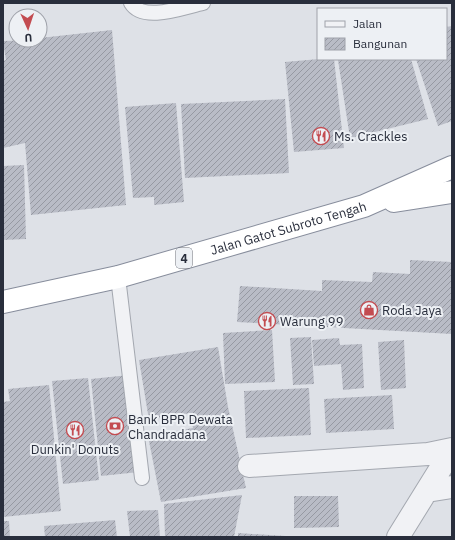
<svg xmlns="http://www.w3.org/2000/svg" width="455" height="540" font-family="'IBM Plex Sans',sans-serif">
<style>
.building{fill:url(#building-hatch)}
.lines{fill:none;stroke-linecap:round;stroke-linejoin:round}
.service-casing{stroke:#a4a8b0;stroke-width:16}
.minor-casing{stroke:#a4a8b0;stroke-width:24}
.trunk-casing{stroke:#878d9c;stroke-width:24}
.service{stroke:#f1f2f5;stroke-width:14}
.minor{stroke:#f1f2f5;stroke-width:22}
.trunk{stroke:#fff;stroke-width:22}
.labels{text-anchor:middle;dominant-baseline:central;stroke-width:4;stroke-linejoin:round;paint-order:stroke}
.shield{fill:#edf0f4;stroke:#646873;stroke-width:1}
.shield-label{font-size:12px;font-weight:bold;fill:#292e3c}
.poi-label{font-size:13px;fill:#292e3c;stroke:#edf0f4;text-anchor:start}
.street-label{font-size:13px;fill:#292e3c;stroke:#edf0f4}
</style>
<defs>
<pattern id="building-hatch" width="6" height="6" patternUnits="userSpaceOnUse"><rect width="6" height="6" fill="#b9bcc6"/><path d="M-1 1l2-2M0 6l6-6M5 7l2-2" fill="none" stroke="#9699a2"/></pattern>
</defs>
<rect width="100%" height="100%" fill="#dee1e7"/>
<path class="building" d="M452,26V121L438,126L416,59H446V27Z
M112,30L126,205L31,215L25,143L3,148V61L6,60L3,41L40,40V38Z
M319,59H334L344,148L294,152L285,62Z
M343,59H411L428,119L350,138L338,60Z
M285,99L289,173L185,178L181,104Z
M176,103L184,202L154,205V197L133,198L125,107Z
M24,165L26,239L3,240V166Z
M410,260L452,262V334L237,322L240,286L322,291V280L372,282L373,272L410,274Z
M272,330L275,382L225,384L223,333Z
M311,337L314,384L293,385L290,338Z
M339,338L340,345L362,344L364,388L343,390L341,364L314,366L312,340Z
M404,340L406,388L381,390L378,342Z
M218,347L228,407L246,488L161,502L148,436L193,428L190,413L149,420L139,360Z
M129,375L139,472L101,476L91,379Z
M88,378L99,480L63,484L52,381Z
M49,385L61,511L3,517V402L10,401L8,389Z
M309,388L311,435L246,438L244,391Z
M392,395L394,429L326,433L324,399Z
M242,495L234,537H165L164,504Z
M294,496H338L339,527L294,528Z
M158,510L160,537H130L127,511Z
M115,520L117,537H45L44,526Z
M3,521H9L10,537H3Z
M238,533L286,536V537H238Z"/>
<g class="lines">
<g class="service-casing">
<path id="service" d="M131,3C143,23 184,7 203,3
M118,277L142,478"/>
</g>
<g class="minor-casing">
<path id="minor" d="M249,466L428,454L452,449
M427,491L452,487
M398,537L452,450"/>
</g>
<g class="trunk-casing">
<g id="trunk">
<path d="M394,201L452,192"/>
<path id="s1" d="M3,302L118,277L364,206L452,167"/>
</g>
</g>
<use href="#service" class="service"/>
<use href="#minor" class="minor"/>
<use href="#trunk" class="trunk"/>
</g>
<defs>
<g id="restaurant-ring" transform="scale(0.9)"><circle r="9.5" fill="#edf0f4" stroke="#c34c51" stroke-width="1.5"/><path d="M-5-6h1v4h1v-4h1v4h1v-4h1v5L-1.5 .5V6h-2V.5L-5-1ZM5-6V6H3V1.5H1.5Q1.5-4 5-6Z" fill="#c34c51"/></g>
<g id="shop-ring" transform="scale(0.9)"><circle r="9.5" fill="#edf0f4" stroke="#c34c51" stroke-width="1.5"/><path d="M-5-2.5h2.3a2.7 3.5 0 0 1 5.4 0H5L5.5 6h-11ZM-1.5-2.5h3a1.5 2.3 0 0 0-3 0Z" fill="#c34c51"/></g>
<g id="bank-ring" transform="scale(0.9)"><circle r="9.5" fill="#edf0f4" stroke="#c34c51" stroke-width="1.5"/><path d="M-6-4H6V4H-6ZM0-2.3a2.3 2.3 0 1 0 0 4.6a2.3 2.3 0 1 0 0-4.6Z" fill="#c34c51"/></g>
</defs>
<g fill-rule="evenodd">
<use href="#restaurant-ring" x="321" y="136"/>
<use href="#shop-ring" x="369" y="310"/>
<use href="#restaurant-ring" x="267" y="321"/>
<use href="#bank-ring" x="115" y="426"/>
<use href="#restaurant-ring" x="75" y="430"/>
</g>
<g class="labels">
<rect class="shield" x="176" y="248" width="16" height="20" rx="3"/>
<g class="shield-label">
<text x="184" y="258">4</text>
</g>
<g class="poi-label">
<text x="334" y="136">Ms. Crackles</text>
<text x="382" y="310">Roda Jaya</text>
<text x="280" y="321">Warung 99</text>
<text x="128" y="419">Bank BPR Dewata<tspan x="128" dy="15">Chandradana</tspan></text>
<text x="75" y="449" text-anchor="middle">Dunkin' Donuts</text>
</g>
<g class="street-label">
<text stroke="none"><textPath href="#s1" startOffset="295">Jalan Gatot Subroto Tengah</textPath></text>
</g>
</g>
<rect width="455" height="540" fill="none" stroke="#292e3c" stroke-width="8"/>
<rect x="317" y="8" width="130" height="52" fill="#edf0f4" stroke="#9fa2aa"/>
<rect x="325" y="21" width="20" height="6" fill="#f1f2f5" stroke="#9fa2aa"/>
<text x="353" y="28" font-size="12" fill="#292e3c">Jalan</text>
<rect x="325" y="38" width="20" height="12" fill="url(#building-hatch)" stroke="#9fa2aa"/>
<text x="353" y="48" font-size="12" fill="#292e3c">Bangunan</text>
<g transform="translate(28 28) rotate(177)"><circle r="19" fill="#edf0f4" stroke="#9fa2aa"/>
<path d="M0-3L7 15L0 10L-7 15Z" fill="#c34c51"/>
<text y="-6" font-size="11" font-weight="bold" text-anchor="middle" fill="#292e3c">U</text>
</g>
</svg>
